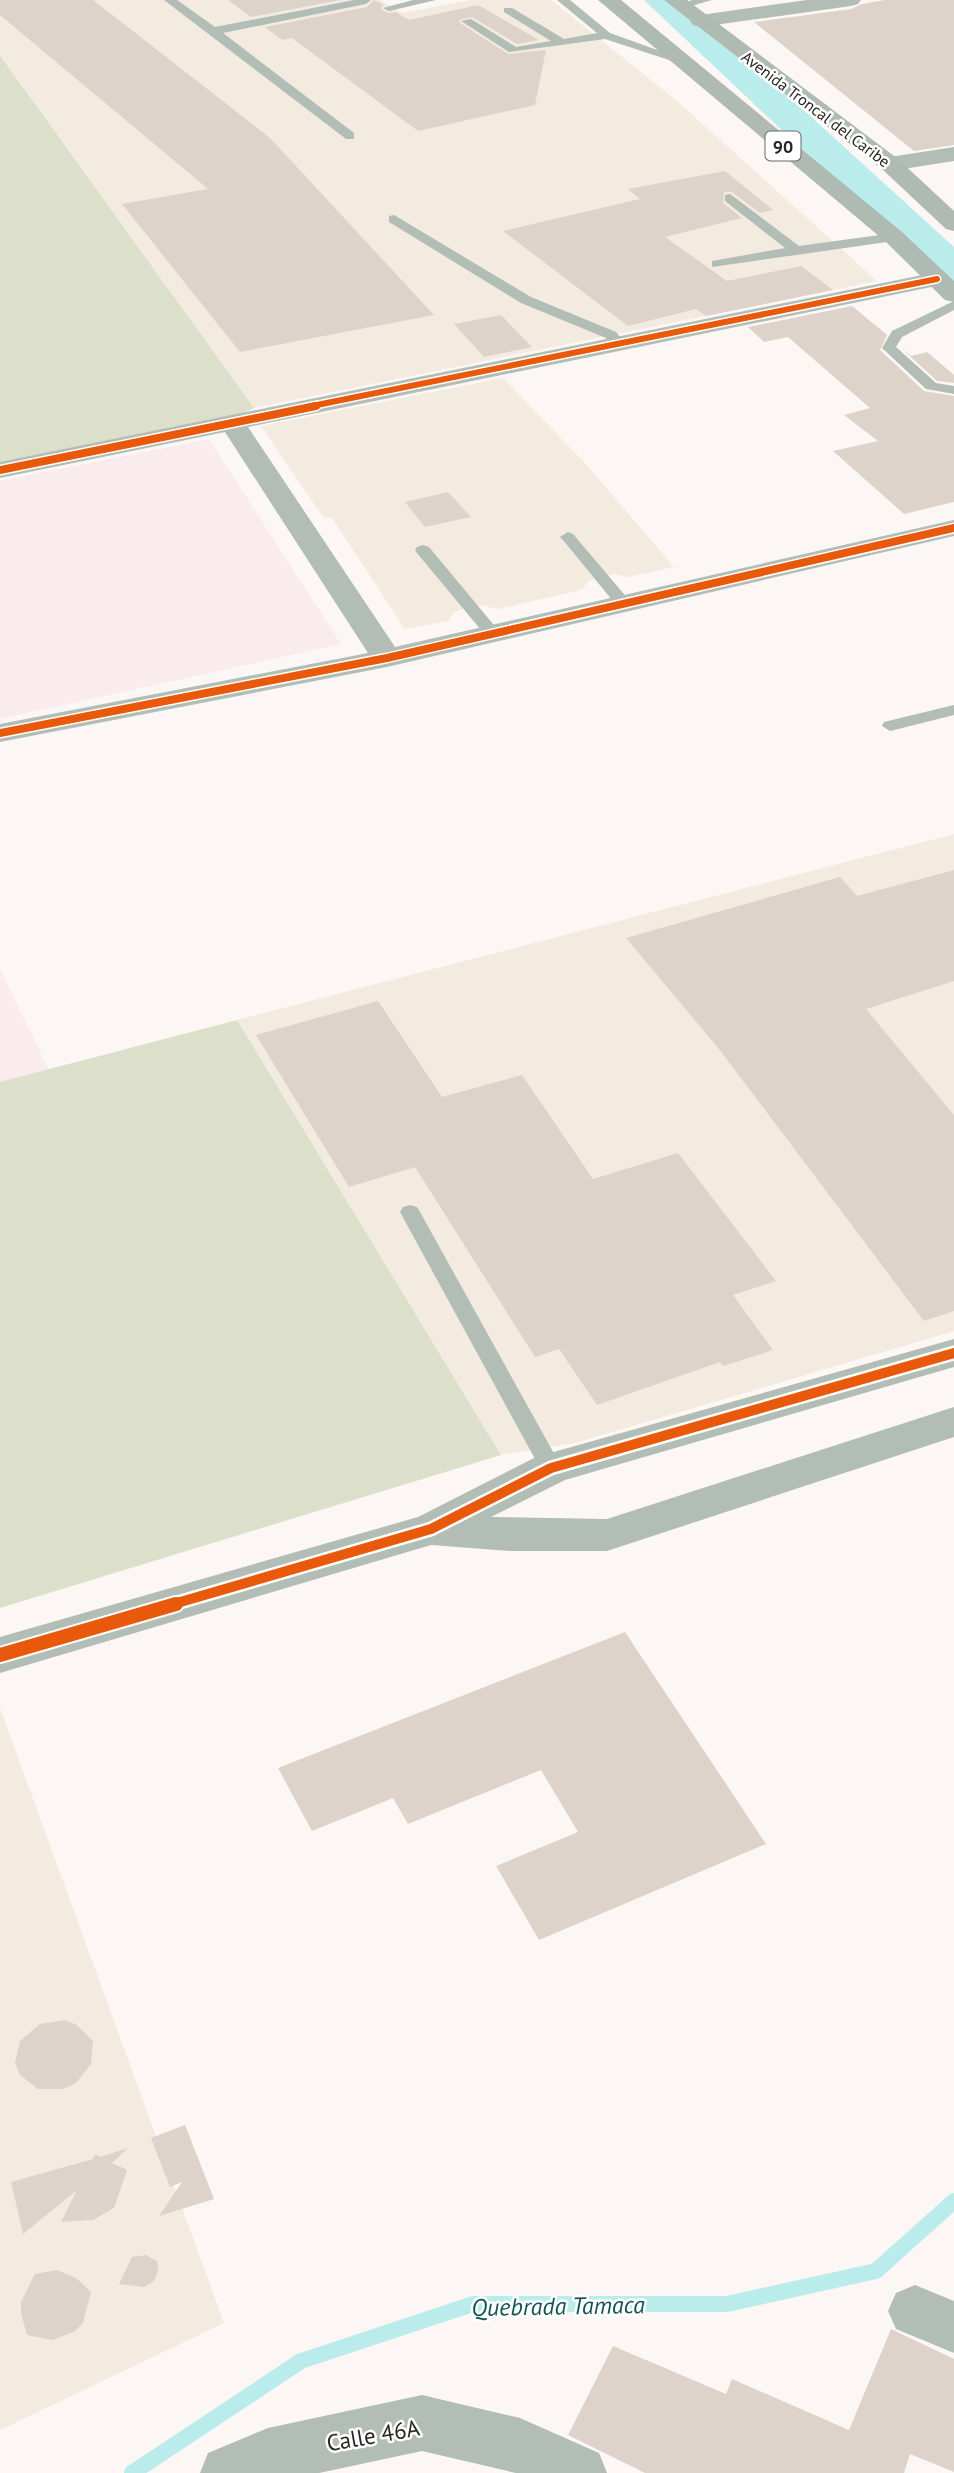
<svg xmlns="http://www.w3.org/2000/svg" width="954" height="2473" font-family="'PT Sans',sans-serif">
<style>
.built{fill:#f3eae0}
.education{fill:#f9ebee}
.green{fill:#dcdfca}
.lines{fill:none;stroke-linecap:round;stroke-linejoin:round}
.stream{stroke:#bbecec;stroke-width:16}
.river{fill:#bbecec;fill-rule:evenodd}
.building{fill:#ddd3ca}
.service{fill:#b1bdb5;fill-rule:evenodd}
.minor{fill:#b1bdb5;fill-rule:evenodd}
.trunk{fill:#aebab2;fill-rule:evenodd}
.cycleway-far3-casing{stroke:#fff;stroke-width:9}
.cycleway-far2-casing{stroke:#fff;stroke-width:11}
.cycleway-far1-casing{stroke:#fff;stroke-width:15}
.cycleway-casing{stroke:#fff;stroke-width:18}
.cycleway-far3{stroke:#e8590c;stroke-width:6}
.cycleway-far2{stroke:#e8590c;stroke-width:8}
.cycleway-far1{stroke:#e8590c;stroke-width:10}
.cycleway{stroke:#e8590c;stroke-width:14}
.labels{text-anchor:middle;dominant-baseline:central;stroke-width:5;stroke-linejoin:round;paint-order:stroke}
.far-street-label{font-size:16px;fill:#292724;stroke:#fff}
.shield{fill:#fff;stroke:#696866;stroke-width:2}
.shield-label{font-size:18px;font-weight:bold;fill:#292724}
.near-street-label{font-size:23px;fill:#292724;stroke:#fff}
.near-water-label{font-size:24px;font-style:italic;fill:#145354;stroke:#fff}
</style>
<rect width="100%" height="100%" fill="#fcf7f4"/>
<path class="built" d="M0,0H381L402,13L470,0H551L677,101L877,281L254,408L0,54Z
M503,378L584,462L674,567L628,577L613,574L589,581L581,590L498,609L481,605L455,611L448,621L405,629L332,518L323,517L261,426Z
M954,834V1331L575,1443L501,1455L237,1020Z
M0,1708L224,2323L0,2430Z"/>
<path class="education" d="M209,439L341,644L0,719V481Z
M0,969L49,1070L0,1083Z"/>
<path class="green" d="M0,55L254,408L231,419L0,464Z
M237,1020L501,1455L0,1608V1082Z"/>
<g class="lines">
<path class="stream" d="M132,2473L301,2361L473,2304H727L876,2271L954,2201"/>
<path class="river" d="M644,0H683L954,247V283L939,279Z"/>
</g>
<path class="building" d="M0,0H93L270,138L434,315L240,352L122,204L208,189L0,15Z
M228,0H340L251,17Z
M374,0L384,5L381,7L382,10L388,13L396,12L409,20L478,5L539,40L517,44L472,17L459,20L460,23L508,54L546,50L535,105L418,131L292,38L282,40L265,27L367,7Z
M885,0H954V145L914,151L754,22L851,9L862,4Z
M725,171L773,210L760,213L732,192H724L723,203L742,218L665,237L727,281L801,266L833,290L706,316L696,309L628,326L503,231L640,199L628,189Z
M852,306L887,335L880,350L924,391L954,396V502L904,514L833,451L878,441L844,415L870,408L788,337L764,342L748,327Z
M501,315L532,347L484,357L454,324Z
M899,346L911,356L927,352L954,375V383L937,381Z
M448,492L471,517L425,527L405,502Z
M954,870V981L866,1009L954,1115V1311L924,1321L719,1049L626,938L840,877L857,896Z
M378,1001L442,1097L522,1075L593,1179L678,1153L776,1281L733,1295L773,1350L723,1366L720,1362L597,1405L559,1349L535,1357L415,1167L349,1187L256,1035Z
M625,1632L766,1844L539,1940L496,1866L578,1832L541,1770L408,1824L393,1798L312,1831L278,1768Z
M65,2020L77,2025L93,2041L91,2064L76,2083L64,2089H38L20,2075L15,2063L20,2041L40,2024Z
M185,2125L214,2199L159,2216L182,2182L170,2187L151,2138Z
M128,2148L112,2163L127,2170L114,2208L93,2220L61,2222L77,2190L23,2234L11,2182L93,2159L95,2154L100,2157Z
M146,2255L157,2261L158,2271L154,2281L144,2287L119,2284L132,2257Z
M57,2270L76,2278L91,2292L83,2323L74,2332L52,2340L27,2335L21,2313V2302L35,2274Z
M891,2329L954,2359V2472L910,2454L904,2473H645L568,2435L613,2346L726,2394L732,2379L849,2430Z"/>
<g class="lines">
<path class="service" d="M164,0H177L215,27L354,0H371L366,4L223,33L354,133V139H346Z
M413,0H436L389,11L383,8Z
M557,0H570L610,33L685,60L675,62L605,39L509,52L461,21L471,19L516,47L551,41L504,12V8H512L564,39L597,33Z
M692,0H712L681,9L675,6Z
M730,194L799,246L894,233L901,237L894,241L712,267V261L785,248L725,201V195Z
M394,215L531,297L616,332L626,344L624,347H614L606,338L521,303L389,222V216Z
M954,301V310L902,337L896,347L936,383L954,386V394L926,389L882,348L892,331Z
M568,532L573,534L629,600L631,603L629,606H617L563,540L560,537Z
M423,545L429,547L498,630L500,633L498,636H486L417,553L415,550L417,547Z
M954,705V715L890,731L882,726L884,722Z
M410,1205L417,1207L420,1212L562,1468L559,1474L551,1476L543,1474L540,1468L400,1212L403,1207Z"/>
<path class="minor" d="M807,0H861L858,4L851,6L700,27L693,25L690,21L693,17L700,15Z
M954,147V161L890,171L882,169L879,164L882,159L890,157Z
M937,272L946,274L949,279L946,284L248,427L395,647L954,520V536L387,667L0,742V724L368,653L225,432L0,478V462Z
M954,1339V1367L565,1480L491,1517L607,1519L954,1407V1437L607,1551H511L431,1545L0,1673V1637L418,1517L536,1457Z
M915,2285L954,2301V2353L896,2329L888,2311L896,2293Z
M422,2395L520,2418L599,2453L607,2473H516L422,2451L319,2473H200L208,2453L268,2428Z"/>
<path class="trunk" d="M598,0H621L902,232L954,281V302L945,300L886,242Z
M664,0H687L898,159L954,211V231L946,229L882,169Z"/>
<g class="cycleway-far3-casing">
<path id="cycleway-far3" d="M307,407L937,279"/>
</g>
<g class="cycleway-far2-casing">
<path id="cycleway-far2" d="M0,470L316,406
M0,733L387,658L954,528"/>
</g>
<g class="cycleway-far1-casing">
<path id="cycleway-far1" d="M170,1605L431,1529L551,1468L954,1353"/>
</g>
<g class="cycleway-casing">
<path id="cycleway" d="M0,1655L176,1604"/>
</g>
<use href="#cycleway-far3" class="cycleway-far3"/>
<use href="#cycleway-far2" class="cycleway-far2"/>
<use href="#cycleway-far1" class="cycleway-far1"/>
<use href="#cycleway" class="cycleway"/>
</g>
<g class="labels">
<g class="far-street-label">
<text transform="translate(816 109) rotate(37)">Avenida Troncal del Caribe</text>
</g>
<rect class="shield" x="765.5" y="131.5" width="35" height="29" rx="5"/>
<g class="shield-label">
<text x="783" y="146">90</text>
</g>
<g class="near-street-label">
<text transform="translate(373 2435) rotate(-10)">Calle 46A</text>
</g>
<g class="near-water-label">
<text transform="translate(558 2306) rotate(-1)">Quebrada Tamaca</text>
</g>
</g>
</svg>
